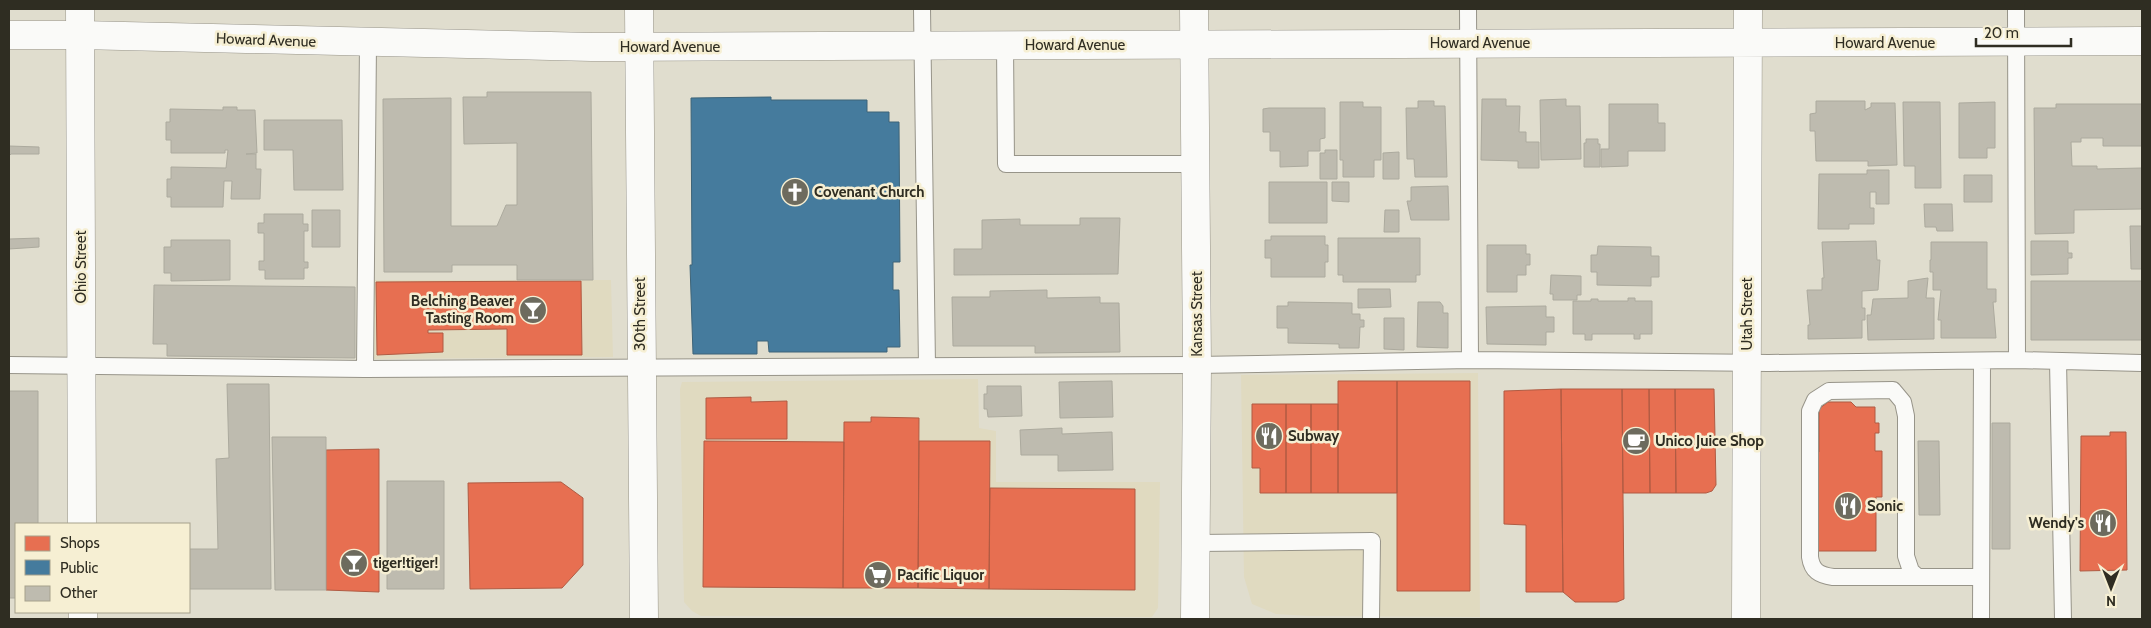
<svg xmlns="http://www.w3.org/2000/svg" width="2151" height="628" font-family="Cabin,sans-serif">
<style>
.built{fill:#e0dac0}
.shops{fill:#e76f51;stroke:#b05b43}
.public{fill:#457b9d;stroke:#3e6478}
.building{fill:#bebbaf;stroke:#acaa9e}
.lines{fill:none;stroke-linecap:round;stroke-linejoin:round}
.lane-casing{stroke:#979489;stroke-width:18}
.street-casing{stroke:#979489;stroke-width:29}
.secondary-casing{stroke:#979489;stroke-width:29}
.lane{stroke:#fafaf8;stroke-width:16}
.street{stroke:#fafaf8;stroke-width:28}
.secondary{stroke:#fafaf8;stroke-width:28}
.labels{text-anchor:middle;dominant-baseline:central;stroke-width:5;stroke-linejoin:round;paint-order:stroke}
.street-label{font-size:15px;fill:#2f2d22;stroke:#f6efd3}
.poi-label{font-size:15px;font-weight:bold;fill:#2f2d22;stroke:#f6efd3;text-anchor:start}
</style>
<rect width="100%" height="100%" fill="#e0ddce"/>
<path class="built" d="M372,280H611L613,357L372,359Z
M1478,373L1480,617L1308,616L1276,614L1252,604L1244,577L1241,375Z
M978,379L979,428L996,431V482H1160L1158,608L1152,617L701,616L692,611L684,602L680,389L682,382Z"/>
<path class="shops" d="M581,281L582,355H507V329L428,330V333H443V352L377,355L376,282Z
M1338,381H1397V493H1338Z
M1397,381H1470V591H1397Z
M1561,389L1563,592H1526V525L1504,524V391Z
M1561,389H1622L1624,599L1617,602H1575L1563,592Z
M1622,389H1649L1650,493H1623Z
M1649,389H1675L1676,493H1650Z
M1675,389H1714L1716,485L1712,491L1706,493H1676Z
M751,397V402L787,401V439H706V398Z
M1828,402H1851L1856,407H1875V423H1879V433H1875V451H1882V497H1876V551H1815L1810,452H1819V409Z
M1252,404H1286V493H1260V468H1252Z
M1286,404H1311V493H1286Z
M1311,404H1338V493H1311Z
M871,417L919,418L918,588H843L844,422H871Z
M2110,432H2126L2127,570L2080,571L2081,436H2110Z
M704,441L844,442L843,588L703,587Z
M919,441H990L989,589L918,588Z
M379,449V592L326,590V450Z
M561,482L583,498V565L562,588L470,589L468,483Z
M990,488L1135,489V590L989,589Z"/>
<path class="public" d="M771,97V100H867V112H889V122H899L900,262H893V290H899L900,347H887V352H769L768,341H757V354H693L690,265H692L691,98Z"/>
<path class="building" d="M487,92H591L593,280H517V265H452V272H384L383,99L451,98V226H497L506,205H517V143L464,144L463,97H487Z
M1482,99H1506V106H1520L1519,132H1526V142H1539V168H1518V161L1481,160Z
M1566,99V106H1580L1581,159L1541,160L1540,100Z
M1418,101H1434V106H1445L1447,177H1415L1414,159H1407L1406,108H1418Z
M1816,101H1865V110L1871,107V103H1895L1897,165L1868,166V161H1816L1815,131H1810V114L1816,113Z
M1340,102H1363V107H1381V160H1374V177H1343V160H1340Z
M1903,102H1940L1941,188H1915V166H1904Z
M1995,102V148H1987V158H1959V103Z
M1609,104H1658V123H1665V151H1628V166L1601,167V149H1609Z
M2056,104H2142V146H2103V138H2081V142H2071L2072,166H2097V169L2142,168V209L2074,210V233L2035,234L2034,108H2056Z
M223,107H237V110H255L257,153L246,154H256V169H261L260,199H231L232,181H224L223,207H171V197H167V179H171V167L226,168L228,150H225V153H171V140H166V122H170V109L223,110Z
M1269,108H1325V138L1320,139V151H1308V166L1280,167V151H1270V132H1263V109Z
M264,120H342L343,190H294L293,150H264Z
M1586,139H1598V144H1600V167H1584V143H1586Z
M9,146L39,147V154H11L9,156Z
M1325,150H1337V179H1320V153H1325Z
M1399,152V179H1383V153Z
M1867,170H1889V204H1876V192H1870V208H1874V224H1849V229H1818L1819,174H1867Z
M1964,175H1992V202H1964Z
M1269,182H1327V223H1269Z
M1332,182H1349V202L1332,201Z
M1448,186L1449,220H1411L1407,201H1411V187Z
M1924,204H1952L1953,231H1937L1936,227H1925Z
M312,210H340V247H312Z
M1385,210H1399V232H1384Z
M264,214H303V224H308V231H304V262H308V268H304V279H265V270H259V261H264V233H258V223H264Z
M1080,218H1120L1118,274L954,275V249H982V220L1020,219V225H1080Z
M2130,226H2142V269H2131Z
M1271,236H1325V245H1328V262H1325V277H1271V258H1265V240H1271Z
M39,238V247L9,249V239Z
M1338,238H1420V275H1416V282H1343V275H1338Z
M171,240H230V280L171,281V273H164V247H171Z
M1876,241L1877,260H1880L1878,290L1862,291V308H1865V320H1862V338L1808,339V325H1810L1807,290H1822V278H1824L1822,242Z
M2031,241H2068V253H2072V258H2068V274L2031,275Z
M1931,242H1987V289H1996V302H1993L1996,338H1941V320H1938L1941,290H1933V272H1930V260H1931Z
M1487,245H1526V254H1530V265H1526V275H1517V292H1487Z
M1598,246L1651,247V256H1659V277H1651V286L1597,285V272H1591V255H1597Z
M1551,275L1581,276V295H1577V300H1553V294H1550Z
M1928,278L1926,298H1934V339L1868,340L1867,315H1871L1873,299L1908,298V281Z
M2031,281H2142V340H2031Z
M154,285L355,287V358L167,356V344H153Z
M1358,289H1390L1391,307L1358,308Z
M1047,290V298L1100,297V303H1119L1120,352L1035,353V346H953L952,297H990V291Z
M1628,298H1635V301H1652V334H1640V339H1634V334H1592V340H1585V334H1573V301H1591V299H1598V301H1628Z
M1288,302L1352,303V314H1360V320H1364V327H1360L1359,348H1339V344L1288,343V328H1277V306H1288Z
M1418,302H1440L1443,306V313H1448V348L1417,347Z
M1546,306V317H1554V332H1546V345L1487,344L1486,307Z
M1384,318H1404V350L1384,349Z
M1112,381L1113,417L1060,418L1059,382Z
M227,384H269L271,589H189V549H218L216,459L229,458Z
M987,386H1021L1022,416L988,417L987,409H984V394H987Z
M9,391H38V524H16V598H9Z
M1992,423H2010V549H1992Z
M1062,428V434L1112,432L1113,470L1058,471V455H1021L1020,430Z
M272,437H326V590H275Z
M1918,441H1939L1940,515H1919Z
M387,481H444V589H387Z"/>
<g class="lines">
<g class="lane-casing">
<path id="lane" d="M922,9L927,366
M1468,9L1470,360
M2016,9L2017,360
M1005,45L1006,164H1196
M2058,361L2063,619
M9,365L365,369L1197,365L1470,360L1769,363L2017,360L2142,363
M365,369L368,43
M1197,543L1372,541L1371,619
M1918,577L1911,571L1906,556V416L1903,402L1893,390L1829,391L1815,400L1810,411V557C1812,571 1819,575 1833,577H1981
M1981,619L1982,361"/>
</g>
<g class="street-casing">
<path id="street" d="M80,9L82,524
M1194,9L1197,365L1195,619
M83,612V619"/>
</g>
<g class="secondary-casing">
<path id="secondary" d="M639,9L644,619
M9,35H80L592,47L2142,41
M1746,619L1748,9"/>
</g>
<use href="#lane" class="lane"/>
<use href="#street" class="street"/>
<use href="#secondary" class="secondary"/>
</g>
<defs>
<g id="church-disc" transform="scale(1.4375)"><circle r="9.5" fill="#6d6b5e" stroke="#f6efd3"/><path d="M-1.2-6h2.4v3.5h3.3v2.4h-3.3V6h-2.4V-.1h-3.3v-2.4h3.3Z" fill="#fff"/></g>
<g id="bar-disc" transform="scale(1.4375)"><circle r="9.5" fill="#6d6b5e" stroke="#f6efd3"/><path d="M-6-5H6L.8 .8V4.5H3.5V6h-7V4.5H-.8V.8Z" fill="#fff"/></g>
<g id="restaurant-disc" transform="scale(1.4375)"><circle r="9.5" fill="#6d6b5e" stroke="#f6efd3"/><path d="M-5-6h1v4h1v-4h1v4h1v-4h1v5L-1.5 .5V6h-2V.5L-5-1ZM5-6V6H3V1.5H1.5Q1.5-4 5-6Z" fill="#fff"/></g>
<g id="cafe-disc" transform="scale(1.4375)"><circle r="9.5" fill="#6d6b5e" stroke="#f6efd3"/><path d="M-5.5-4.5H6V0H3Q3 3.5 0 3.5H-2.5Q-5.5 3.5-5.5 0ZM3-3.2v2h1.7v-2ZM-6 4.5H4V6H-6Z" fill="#fff"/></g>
<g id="supermarket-disc" transform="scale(1.4375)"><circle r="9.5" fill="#6d6b5e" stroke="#f6efd3"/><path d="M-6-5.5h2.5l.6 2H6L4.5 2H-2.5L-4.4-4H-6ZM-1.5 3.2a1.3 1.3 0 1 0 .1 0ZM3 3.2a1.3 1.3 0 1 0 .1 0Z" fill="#fff"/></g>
</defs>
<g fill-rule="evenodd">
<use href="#church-disc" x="795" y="192"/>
<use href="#bar-disc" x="533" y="310"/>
<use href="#restaurant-disc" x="1269" y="436"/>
<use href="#cafe-disc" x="1636" y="441"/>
<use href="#restaurant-disc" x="1848" y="506"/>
<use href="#restaurant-disc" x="2103" y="523"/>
<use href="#bar-disc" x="354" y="563"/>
<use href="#supermarket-disc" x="878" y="575"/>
</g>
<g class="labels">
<g class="street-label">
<text transform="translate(266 40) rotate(2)">Howard Avenue</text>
<text x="1480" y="43">Howard Avenue</text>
<text x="1885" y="43">Howard Avenue</text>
<text x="1075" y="45">Howard Avenue</text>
<text x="670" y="47">Howard Avenue</text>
<text transform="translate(81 267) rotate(-90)">Ohio Street</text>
<text transform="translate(640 314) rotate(-90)">30th Street</text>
<text transform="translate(1197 314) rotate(-90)">Kansas Street</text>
<text transform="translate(1747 314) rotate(-90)">Utah Street</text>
</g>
<g class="poi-label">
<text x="814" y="192">Covenant Church</text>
<text x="514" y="301" text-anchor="end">Belching Beaver<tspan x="514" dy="17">Tasting Room</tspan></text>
<text x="1288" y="436">Subway</text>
<text x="1655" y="441">Unico Juice Shop</text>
<text x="1867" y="506">Sonic</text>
<text x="2084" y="523" text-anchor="end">Wendy's</text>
<text x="373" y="563">tiger!tiger!</text>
<text x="897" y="575">Pacific Liquor</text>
</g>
</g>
<rect width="2151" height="628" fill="none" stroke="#2f2d22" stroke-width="20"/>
<rect x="15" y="523" width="175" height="90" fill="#f6efd3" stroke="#a6a18c"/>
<rect x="25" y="536" width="25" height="15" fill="#e76f51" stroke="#a6a18c"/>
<text x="60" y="548" font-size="15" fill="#2f2d22">Shops</text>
<rect x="25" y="560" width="25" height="15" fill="#457b9d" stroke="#a6a18c"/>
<text x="60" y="573" font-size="15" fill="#2f2d22">Public</text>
<rect x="25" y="586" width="25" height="15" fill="#bebbaf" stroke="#a6a18c"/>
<text x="60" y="598" font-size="15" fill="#2f2d22">Other</text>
<g transform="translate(2111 588) rotate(180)" stroke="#f6efd3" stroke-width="4" paint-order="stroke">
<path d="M0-4L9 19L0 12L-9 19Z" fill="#2f2d22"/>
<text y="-8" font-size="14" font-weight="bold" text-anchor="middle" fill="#2f2d22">N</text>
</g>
<path d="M1976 38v8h95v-8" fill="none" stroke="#2f2d22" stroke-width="2.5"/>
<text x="1984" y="38" font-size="15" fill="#2f2d22" stroke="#f6efd3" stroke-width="4" paint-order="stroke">20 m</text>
</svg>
